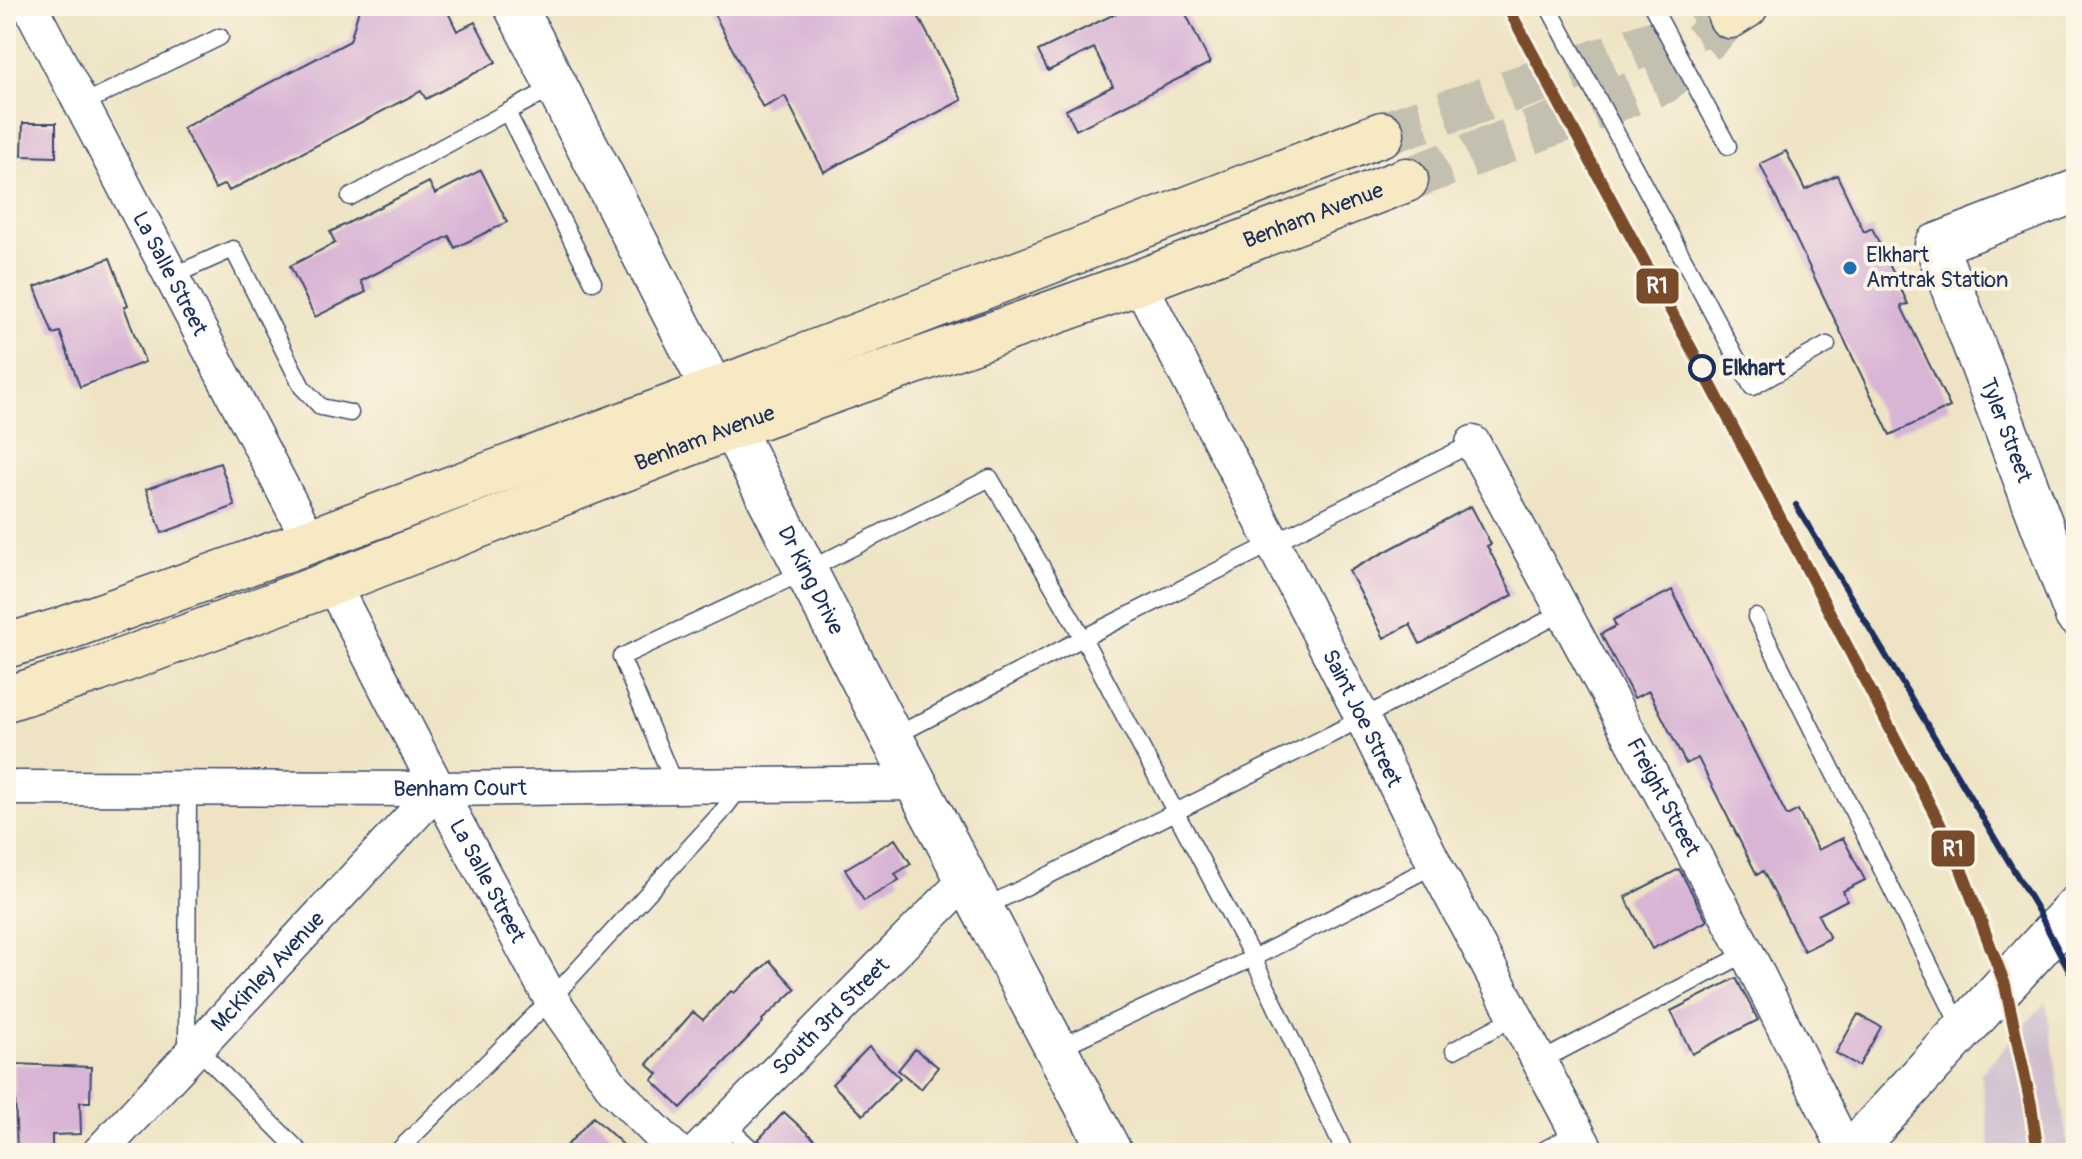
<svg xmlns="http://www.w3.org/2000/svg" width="2082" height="1159" font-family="Pangolin,sans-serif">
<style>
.railway{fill:#cfbdce}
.building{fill:#d8b4d5}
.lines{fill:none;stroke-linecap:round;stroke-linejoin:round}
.secondary-tunnel{stroke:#c4c0b0;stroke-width:44;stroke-dasharray:44 22;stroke-linecap:butt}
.service-casing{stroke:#3b4a6d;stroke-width:19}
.minor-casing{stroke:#3b4a6d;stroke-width:37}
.tertiary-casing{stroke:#3b4a6d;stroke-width:45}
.secondary-casing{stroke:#3b4a6d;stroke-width:47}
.service{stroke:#fff;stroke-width:16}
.minor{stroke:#fff;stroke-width:34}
.tertiary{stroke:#fff;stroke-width:42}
.secondary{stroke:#f7e9c3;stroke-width:44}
.rail{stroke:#1b2f5e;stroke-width:6}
.rail-1-casing{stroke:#fcf5e5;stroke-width:18}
.rail-1{stroke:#7a4b2a;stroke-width:12}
.poi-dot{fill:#1f6fb2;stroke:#fcf5e5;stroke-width:3}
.stop-dot{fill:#fcf5e5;stroke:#1b2f5e;stroke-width:4}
.labels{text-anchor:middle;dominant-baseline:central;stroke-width:8;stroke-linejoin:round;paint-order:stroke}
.street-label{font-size:22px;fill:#1b2f5e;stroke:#fcf5e5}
.poi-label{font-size:22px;fill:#1b2f5e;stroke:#fcf5e5;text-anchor:start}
.stop-label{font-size:22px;font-weight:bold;fill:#1b2f5e;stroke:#fcf5e5;text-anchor:start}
.line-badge{stroke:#fcf5e5;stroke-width:3}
.badge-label{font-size:22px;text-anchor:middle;font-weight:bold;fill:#fff}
</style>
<rect width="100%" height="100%" fill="#fcf5e5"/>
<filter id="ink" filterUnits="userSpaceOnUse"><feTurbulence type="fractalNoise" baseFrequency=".0125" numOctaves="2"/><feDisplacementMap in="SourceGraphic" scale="16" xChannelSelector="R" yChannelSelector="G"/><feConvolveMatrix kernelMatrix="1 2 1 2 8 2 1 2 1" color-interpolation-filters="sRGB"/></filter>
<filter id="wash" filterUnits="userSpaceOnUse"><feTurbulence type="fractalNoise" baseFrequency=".006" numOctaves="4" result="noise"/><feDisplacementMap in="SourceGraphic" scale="32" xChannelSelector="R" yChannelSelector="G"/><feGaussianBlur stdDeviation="1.8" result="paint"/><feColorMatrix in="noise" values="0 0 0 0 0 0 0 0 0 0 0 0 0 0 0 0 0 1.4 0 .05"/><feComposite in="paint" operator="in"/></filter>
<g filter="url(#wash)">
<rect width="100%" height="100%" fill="#eee4c4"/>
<path class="railway" d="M2046,1002L2069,1153H1991L1981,1073Z"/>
<g id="blocks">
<path class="building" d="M360,6H445L457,31L475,22L496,62L426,99L421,91L229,191L225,184L215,189L183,128L350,41Z
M710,6H913L962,100L824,172L785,96L763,108Z
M1131,6H1182L1210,63L1076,130L1066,110L1113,86L1094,48L1048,71L1038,51Z
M23,123H56V157L22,156Z
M1786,151L1805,190L1837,175L1864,232L1872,228L1908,304L1901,306L1950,407L1890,435L1760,164Z
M481,170L507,222L455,248L449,236L361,281L366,292L315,317L290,266L335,243L330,232L429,182L435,194Z
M110,258L128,305L124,307L145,362L80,387L60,332L53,334L35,287Z
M220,463L235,506L162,533L146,489Z
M1471,506L1491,544L1487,546L1513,595L1420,644L1410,624L1384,638L1349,571Z
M1672,590L1787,816L1798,810L1818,850L1843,838L1865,880L1843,891L1847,900L1818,915L1830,938L1804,951L1763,871L1757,875L1698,758L1686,764L1649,691L1634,698L1601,634L1616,626L1613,620Z
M895,839L911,864L895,874L899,880L864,901L845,869Z
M1679,869L1707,921L1652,949L1625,897Z
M770,961L796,989L762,1020L763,1022L681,1108L652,1080L658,1074L647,1064L693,1012L703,1020L731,991L734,993Z
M1736,978L1758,1020L1692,1054L1671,1011Z
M1858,1014L1881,1027L1859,1066L1836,1053Z
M869,1047L900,1078L863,1115L832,1084Z
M915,1049L938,1067L921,1089L898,1070Z
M14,1064L91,1067L90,1102H80L81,1134L52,1135V1153H17Z
M784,1112L829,1153H772L760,1141L758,1140Z
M593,1117L632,1153H560Z"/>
</g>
</g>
<g filter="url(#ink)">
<use href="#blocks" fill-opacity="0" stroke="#3b4a6d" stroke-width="2"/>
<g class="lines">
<path class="secondary-tunnel" d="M1382,134L1717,21
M1406,180L1663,82L1730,16"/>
<g class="service-casing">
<path id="service" d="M1548,6L1752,387L1827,345
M1652,6L1728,146
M556,86L507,112L593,282
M80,105L220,37
M350,197L507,112
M170,277L233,249L302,387L321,407L350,413
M1756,617L1962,1030
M893,737L1083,638L1473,443
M675,786L621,657L806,571L990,478L1083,638L1253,958L1345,1153
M983,908L1330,735L1563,612
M197,1048L301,1153
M1058,1048L1253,958L1435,865
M1454,1050L1515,1017
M187,1055L188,789
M1539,1062L1747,953
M725,1124L756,1153
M396,1153L551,999L721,813L740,788
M1538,1153L1577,1132"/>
</g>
<g class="minor-casing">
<g id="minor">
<path id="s1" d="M30,6L310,541"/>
<path id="s2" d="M1139,282L1362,717L1435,865L1588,1153"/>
<path id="s3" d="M1473,443L1747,953L1847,1153"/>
<path id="s4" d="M332,583L438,789L551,999L614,1089L678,1153"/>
<path id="s5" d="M6,788L438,789L915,783"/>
<path id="s6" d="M99,1153L438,789"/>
<path id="s7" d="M696,1153L967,879"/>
</g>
</g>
<g class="tertiary-casing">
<g id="tertiary">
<path id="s8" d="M515,6L892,738L1111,1153"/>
<path id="s9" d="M2076,191L1936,245L2076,615"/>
<path d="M1850,1153L2076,907"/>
</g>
</g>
<g class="secondary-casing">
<g id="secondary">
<path d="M1730,16L1746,6"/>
<path d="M6,646L64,629L310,541L713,391L1382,134"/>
<path id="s10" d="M6,699L97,670L332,583L732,427L1139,282L1406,180"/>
</g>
</g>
<use href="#service" class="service"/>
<use href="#minor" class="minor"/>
<use href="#tertiary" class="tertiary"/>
<use href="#secondary" class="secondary"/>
<path class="rail" d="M1796,505L2037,909L2076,984"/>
<g class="rail-1-casing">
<path id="rail-1" d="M1507,6L1713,389L1955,853L2005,985L2031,1105L2038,1153"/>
</g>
<use href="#rail-1" class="rail-1"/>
</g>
</g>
<circle class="poi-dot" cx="1850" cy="268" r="8"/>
<circle class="stop-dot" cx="1702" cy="368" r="12"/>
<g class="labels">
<g class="street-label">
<text stroke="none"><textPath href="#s10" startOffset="1394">Benham Avenue</textPath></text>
<text stroke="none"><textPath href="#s1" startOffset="302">La Salle Street</textPath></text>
<text stroke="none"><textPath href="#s9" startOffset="348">Tyler Street</textPath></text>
<text stroke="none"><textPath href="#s10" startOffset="746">Benham Avenue</textPath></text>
<text stroke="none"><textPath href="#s8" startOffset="646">Dr King Drive</textPath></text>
<text stroke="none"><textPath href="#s2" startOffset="490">Saint Joe Street</textPath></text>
<text stroke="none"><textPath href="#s5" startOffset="454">Benham Court</textPath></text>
<text stroke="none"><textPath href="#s3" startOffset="402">Freight Street</textPath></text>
<text stroke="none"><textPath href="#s4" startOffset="336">La Salle Street</textPath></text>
<text stroke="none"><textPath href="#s6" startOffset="248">McKinley Avenue</textPath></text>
<text stroke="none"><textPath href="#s7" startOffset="192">South 3rd Street</textPath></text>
</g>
<g class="poi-label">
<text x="1866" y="255">Elkhart<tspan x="1866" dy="25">Amtrak Station</tspan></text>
</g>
<g class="stop-label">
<text x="1722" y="368">Elkhart</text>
</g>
</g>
<g class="line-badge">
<rect x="1635" y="267" width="45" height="38" rx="8" fill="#7a4b2a"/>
<rect x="1930" y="829" width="46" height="39" rx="8" fill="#7a4b2a"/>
</g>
<g class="badge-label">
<text x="1657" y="293">R1</text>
<text x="1953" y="856">R1</text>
</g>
<rect width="2082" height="1159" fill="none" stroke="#fcf5e5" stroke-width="32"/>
</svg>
